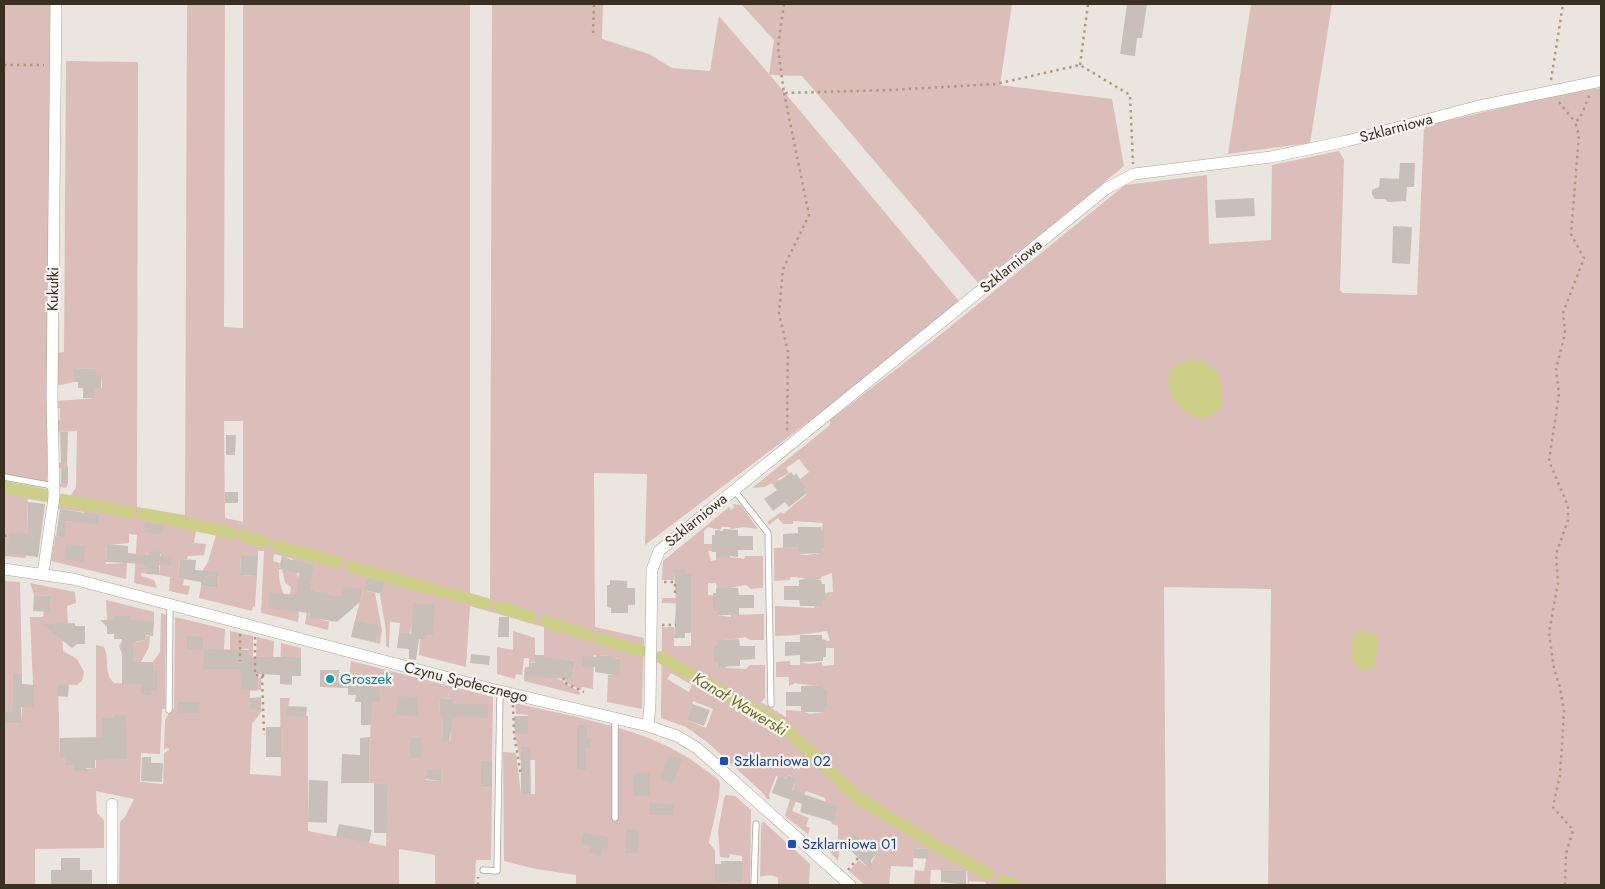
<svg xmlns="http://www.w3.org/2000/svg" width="1605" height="889" font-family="Jost,sans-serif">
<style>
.green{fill:#dbbeb9;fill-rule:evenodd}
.water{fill:#cdcf89}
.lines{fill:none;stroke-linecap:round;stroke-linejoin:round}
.canal{stroke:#cdcf89;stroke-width:12}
.building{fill:#c8c0b8}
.lane-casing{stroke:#aba49b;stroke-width:7}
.street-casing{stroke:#aba49b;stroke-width:12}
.path{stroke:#ae9a81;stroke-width:2.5;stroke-dasharray:2.5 4;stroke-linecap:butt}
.lane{stroke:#fff;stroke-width:5.5}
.street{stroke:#fff;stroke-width:11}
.culture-dot{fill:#0f9aa8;stroke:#f7f3f0;stroke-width:2}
.transit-dot{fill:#1a4fb4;stroke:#f7f3f0;stroke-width:2}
.labels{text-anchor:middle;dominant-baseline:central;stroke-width:4.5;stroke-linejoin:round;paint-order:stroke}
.street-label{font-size:15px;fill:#3a3021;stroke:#f7f3f0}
.culture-label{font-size:15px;fill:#0d838f;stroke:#f7f3f0;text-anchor:start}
.transit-label{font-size:15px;fill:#164399;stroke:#f7f3f0;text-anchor:start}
.water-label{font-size:16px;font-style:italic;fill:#6c701c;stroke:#f7f3f0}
</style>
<rect width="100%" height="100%" fill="#ebe5e0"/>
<path class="green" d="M4,4H50L47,482L4,474Z
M187,4H225L224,327L243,328V4H470V596L490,601L492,4H603L602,39L649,54L672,68L710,71L719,16L769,74L774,40L741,4H1012L1000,85L1112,99L1124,166L979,284L802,76L770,75L959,301L840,398L645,545L647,474L594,473L595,627L644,638L642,709L607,702L608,675H620V659L612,658V656L594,655L593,689L582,687L581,690L565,682L566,678L572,679L575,661L560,659L557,679L563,680V682L580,692V695L524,681V677H542L536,662H529V658H524L522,675L516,674L515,679L497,674V647L513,650V631L535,638V655H544V627L470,606L466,667L419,655L421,624L412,622L410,634L399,632L400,623L390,622L389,648L386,646C387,625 382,613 380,594H382L373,579H368L365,590L375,593L382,630L380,644L351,637L376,642L378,633L355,620L363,590L341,601L336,596L314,591L309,616L329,622L328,630L305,624L310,590L302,588L301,596L290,595L291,587L285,583L282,569L290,571L293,559L274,554L273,561L280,563C276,579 284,604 299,612L298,622L261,613L264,551H258V556H241L240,575L257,576L255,607L253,606L252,611L199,598L201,586L218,588L219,573L202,571L208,562L216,535L196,530L194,543L206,544L204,555L188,556L187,559H180L178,578L184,579L183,585L190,586L188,595L169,591L170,577L159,575L161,553L145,555L144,567H147V574L142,573L141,576L154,580L157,588L134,583L137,535L129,534V543L107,545L106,564L127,563L126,579L51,561L55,536L62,537L66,521L83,523L84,512L59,509L60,495H71L76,487L77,431L57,432L58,463H67L68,468H58V483H68L66,488L60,487L55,482L56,423L60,420V408H56V401L95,398V388H102V376H96V369L74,368V382L56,386V353L64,352L66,61L138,62L137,507L185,515ZM224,421H243V522L225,518ZM295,561L314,564L312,575L304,578L298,577Z
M1251,4H1332L1310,143L1228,154Z
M1601,88V885H1268L1271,589L1164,587L1166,885H986V882L969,881L968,885L967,871L931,870L930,885H914L915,870L924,871L928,849L914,848L913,867L891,866L889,885H865L849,871L859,860L866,866L870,865L878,852L853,834L840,846L838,861L830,852C839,846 838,837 838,826L832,824L825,798L806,791L802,799L798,797L792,811L809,818L806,826L810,828L808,834L785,816L795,783L791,781L792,776L787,775L786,779L776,776L769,795L770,799H767L763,793L707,742L686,727L661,718L662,627H674V646H691V604L662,603V598H691V574H685V569H675L674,580H662L663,561L729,507L731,510L735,507L732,504L741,505L758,529L743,527L731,529L730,527H722L720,530L708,527L704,531V544H712V551H708L711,561L716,560V557C727,557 733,557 744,559L745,556H763V588L751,589L746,585C734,587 728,589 717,589L716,583H708V595H713V610L717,611V615L731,617V615L764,614V640H750L745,637C735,639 728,640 717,640V644L714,645V662H717L718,667L725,666L726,668L746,669L750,665H765V698L761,702L786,717V710L801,711L810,714L824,712V707H827V690H823V685C813,685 806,685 795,683L789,686V677H776V662L790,661V665H800V662L809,664L822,662V666L834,665V648H826V641H830L827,631C815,633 791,636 775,636V606L814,608V606H822V602L825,601V593L833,592L832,573L821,577V579C809,580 803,577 790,577V580L774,581V548L799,547V554L807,555L821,553V549L824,548V531H821L823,523L793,521V524H783L778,518L769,525L767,522L781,512L783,514L807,494L804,490L807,487L800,479L809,472L799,459L786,468L789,473L778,479L779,481L773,485L771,483L765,487L752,488L830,425V420L930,343L1125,185L1207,175L1209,244L1271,240L1272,165L1339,151L1344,160L1340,290L1343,293L1417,295L1424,126L1566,93ZM671,673L692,685L689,692L667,679ZM693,701L713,709L706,728L687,720Z
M4,481L49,491L47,502L28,499L26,558L4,556Z
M4,581L20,582L22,674H13L12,712H4Z
M30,583L75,592L76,603L67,606L68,623L62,626L63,651L77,659L84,672L82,681L77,685H58L60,757H65L66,765H74V770L96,768V645L104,647C110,659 103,673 114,683L132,684L133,654H122L119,646L123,639L129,638V616H114V620H107L106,600L154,612V622L138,621L136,642L145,640L146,636H150L149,647L141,662V695H151V691H157V672L153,671V662L160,652L161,613L166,615L165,709H162L160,754L141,753L140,782L163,784L164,753L169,750L168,748L164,749L165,720L171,710L174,709L175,617L225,629L224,650L214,669H230V631L253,636V677L261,678V690L250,691V708L261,709L262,711L252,724L250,774L281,776L280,698H290L286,716H308V831L386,846L388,784L369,783L371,711H361V702H379V681H368V678H349L351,661L493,697L492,761H481V787L492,788L491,860H476L475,885H435V855L399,849V885H119L120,822L125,817L134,799L96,791L97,813L104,820V848L35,849V885H4V724L21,723L22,707H34L30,617H43L44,611H50L51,596L34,595ZM241,649H249L248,690H241ZM440,698L453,699L450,741H442L443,716H439ZM426,769L442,771L441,781L425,780Z
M257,637L274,641L273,658L256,657Z
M281,643L301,648V657H284L280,675Z
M515,703C576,718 655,729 704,769C708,772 716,777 719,781C723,788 711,831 709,843L715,850V881H742V856L730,854L729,858L720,857L718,831L724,798L726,795L735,796L751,810L750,885H576V875L536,869L504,861L503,752L516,753L521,794H535V760H520L515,734H528V715L516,714Z
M763,821L810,864L809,885H778V878C772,874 766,875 760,877L761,826Z"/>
<path class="water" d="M1189,360L1205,361L1220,375L1223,403C1220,407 1217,412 1213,415C1187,432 1141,372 1189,360Z
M1360,631L1374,633L1378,637L1375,665L1366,670H1359L1351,659L1353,636Z"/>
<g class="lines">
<path class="canal" d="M4,487L49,496
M62,500L131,512
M144,514L231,533
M243,536L263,542
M277,546L309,555
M316,556L337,562
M352,567L442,592
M452,594L487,604
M500,607L530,617
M545,621L588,635
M600,639L641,651
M660,657L783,726L858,798L935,845
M944,850L988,874
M1002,881L1016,885"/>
</g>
<path class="building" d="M1127,4H1147L1142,38H1137L1135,56L1120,54Z
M1400,163H1415L1414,187H1407L1406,201L1388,202L1385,199H1375L1372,195V190L1379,187L1380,178L1399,179Z
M1254,198L1255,216L1216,218L1215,200Z
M1393,226L1412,227L1410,264L1392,263Z
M74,368L96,369V376L102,375L101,388H95V398H83V388H78V382H74Z
M60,432H68L67,463H61Z
M226,435H236L235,455H226Z
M61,468H68V483H61Z
M791,472L794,476L796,473L800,479L807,487L804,490L807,493L789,507L785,502L773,511L764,499L777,490L773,485Z
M225,492H238V503H225Z
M28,502L45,504L38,557L7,553L9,533L27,534Z
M60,509L99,515L98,525L66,521L64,538L56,536Z
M145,522L164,525L162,535L144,532Z
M798,527H821V531H824V548L821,549V553L799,554V547L783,548V534L798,533Z
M723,529L738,530V536H753V550H738V557L730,556V558L716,557V552H712V535H715V530L723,531Z
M66,544L85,546L84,562L64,559Z
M107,544L128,546V553L148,555L149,551L161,552L160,556L172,557L171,566L159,565V575L147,574V567H144V564L106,562Z
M241,555L258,556L257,576L240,575Z
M282,556L292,560L314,564L310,590L342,597L344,586L363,589L360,602L337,622L309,617L310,613L268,608L270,592L296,595L299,573L279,569Z
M180,559L196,560L195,570L219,572L218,588L201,586V582L178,578Z
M674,569H685V574H691V633H685V638H674L676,603Z
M368,578L384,582L382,594L364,590Z
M807,578L821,580L822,584H825V601L822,602V606H800L799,600H784V586H799V580Z
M610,580L627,581V588H635V605H628V613H611V608L607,607V585H610Z
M716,588H738L739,595H754V608H739V615H717V611H713V593H716Z
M34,595L51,596L50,612L33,611Z
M413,603L435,605L433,635H426L425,639H419L416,660L409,659V649L397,648L399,632L411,634Z
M114,616H129V620L154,622L153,636L146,635L145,640L133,642V662H153V671H157V691H151V695H141V684H122V639H114V634H107V627L100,620H114Z
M499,617H509V637H498Z
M355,620L380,626L376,642L351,637Z
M75,623V626H85V644H77L72,648L42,624Z
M800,635H822V639L826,640V657H823V661L800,662V655L785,656V642H800Z
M187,636L203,637V650L187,649Z
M739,639L740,646H755V659L740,660V666L718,667L717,662H714V645L717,644V640Z
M204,649L249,650V657H301V676H292V685L280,684V675L258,674L257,690H241L240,669H203Z
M471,654L490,656L489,665L470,663Z
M535,655L575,661L572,679L524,677L525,667H529V662L535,663Z
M596,655L612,656V658L620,659V676L595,672V667L582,666V656L596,657Z
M320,670H339V678H368V681H379L380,702H372L371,725H361V702H355L356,695H348V688L320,687Z
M13,673L22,674V684L34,685V708L21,707V723L4,724V712H12Z
M58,685H69L68,697L57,696Z
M823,685V690H827V707H824V712H801V706H786V692H801V686Z
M397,696L418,697V716L396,715Z
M261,697V709H250V698Z
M440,698L453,699V704H488V718L453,717L449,742L442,741L443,716H439Z
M178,702H200L199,713H178Z
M692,704L710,710L704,726L687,720Z
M287,706L307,707L306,717L286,716Z
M114,715H126L127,759L95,760V768H86V771H74V765H65V757H60V738L102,737V718H114Z
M514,716H528V734H515Z
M577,725H587V738H591L590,748H586V770L577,769Z
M266,727H281V757H266Z
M370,737L369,783H341L342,754L360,755V738Z
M410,738H422L421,758H410Z
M521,747H530L531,794H521Z
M669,755L682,759L673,784L660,779Z
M142,757H151V763H163L162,782L141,781Z
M481,761H492V788L481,787Z
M426,769L442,770L441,781L425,779Z
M650,773V796H634L633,774Z
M787,775L797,778L792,790L838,806L833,822L800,812L802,804L772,793L778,776L786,779Z
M309,780L328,781L327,823L308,822Z
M374,783L388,784L387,833H374Z
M649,803L674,804L673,815H649Z
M339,824L372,830L369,843L336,837Z
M626,829L639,830L638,853H625Z
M584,832L609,837L607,849L603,848L601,856L589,853L591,846L581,844Z
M853,833L878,853L871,860L872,871L844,844Z
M914,848L928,849V859L913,858Z
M61,858H80V870H92V884H51V870H61Z
M721,861H742V882L715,881V864H721Z
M941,870L966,871V885L941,882Z"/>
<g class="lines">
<g class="lane-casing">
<path id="lane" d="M4,477L48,485L53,490
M734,490L768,533L771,704
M169,710L170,604
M615,718V818
M483,870L497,871L500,691
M754,885L756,824"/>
</g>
<g class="street-casing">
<path id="street" d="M4,569L73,579L491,689L648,726L677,736L697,748L850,885
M43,574L54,497L52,396L56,4
M648,726L650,705L652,570L659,551L1107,188L1134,174L1271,157L1347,141L1475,107L1601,81
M112,885V804"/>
</g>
<path class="path" d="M784,4L778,47L784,93L891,90L996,84L1080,65L1130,95L1133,164
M593,33L594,4
M4,65H44
M1080,65L1088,4
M1551,80L1563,4
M784,93L809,215L783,269L779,313L788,352L787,432
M1559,102L1575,122
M4,536L9,535
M664,582H675V594
M662,625H676
M240,634V661
M255,637V675L263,676V674
M262,676L264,735
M564,678L563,682L584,692
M513,705L514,734L521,776
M848,870L858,858
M478,885V877
M1565,885L1566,854L1573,830L1553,807L1560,775L1564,712L1560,687L1554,669L1549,633L1558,583L1556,554L1568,520V506L1549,461L1559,394L1556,369L1565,333L1563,313L1584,258L1571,234L1579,135L1575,122L1580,118L1590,94"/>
<use href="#lane" class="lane"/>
<use href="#street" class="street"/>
</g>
<circle class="culture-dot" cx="330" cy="679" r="5"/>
<g class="transit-dot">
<rect x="719" y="756" width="10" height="10" rx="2.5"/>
<rect x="787" y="839" width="10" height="10" rx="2.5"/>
</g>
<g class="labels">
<g class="street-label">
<text transform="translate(1396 128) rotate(-15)">Szklarniowa</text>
<text transform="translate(1011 266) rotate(-39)">Szklarniowa</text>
<text transform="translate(53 289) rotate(-89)">Kukułki</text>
<text transform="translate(696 520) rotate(-39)">Szklarniowa</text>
<text transform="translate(466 682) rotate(14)">Czynu Społecznego</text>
</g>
<g class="culture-label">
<text x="340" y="679">Groszek</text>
</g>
<g class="transit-label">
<text x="734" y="761">Szklarniowa 02</text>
<text x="802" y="844">Szklarniowa 01</text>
</g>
<g class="water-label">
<text transform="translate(740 704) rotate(31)">Kanał Wawerski</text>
</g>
</g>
<rect width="1605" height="889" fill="none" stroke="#3a3021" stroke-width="10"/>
</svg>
